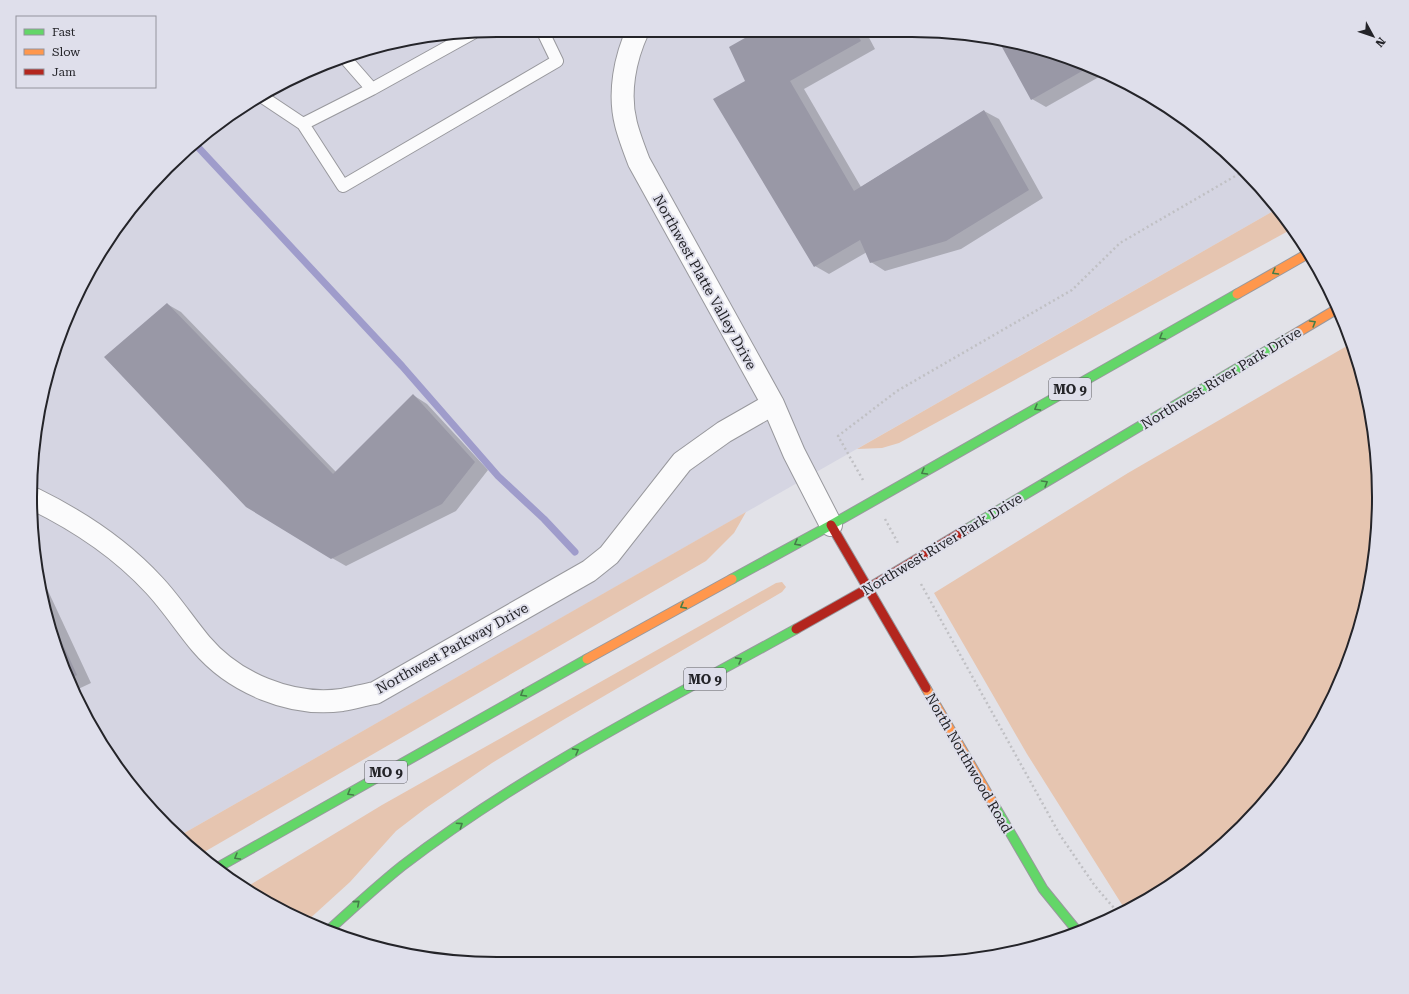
<svg xmlns="http://www.w3.org/2000/svg" width="1409" height="994" font-family="'Roboto Serif',serif">
<style>
.built{fill:#d5d5e2}
.green{fill:#e6c5b0}
.shadow{fill:#0003}
.lines{fill:none;stroke-linecap:round;stroke-linejoin:round}
.stream{stroke:#9f9ccb;stroke-width:7}
.building{fill:#9998a6}
.lane-casing{stroke:#98989d;stroke-width:14}
.street-casing{stroke:#98989d;stroke-width:24}
.fast-casing{stroke:#98989d;stroke-width:11}
.slow-casing{stroke:#98989d;stroke-width:11}
.jam-casing{stroke:#98989d;stroke-width:11}
.path{stroke:#c0c0c4;stroke-width:2.5;stroke-dasharray:2 3;stroke-linecap:butt}
.lane{stroke:#fbfbfc;stroke-width:12}
.street{stroke:#fbfbfc;stroke-width:22}
.fast{stroke:#63d668;stroke-width:9}
.slow{stroke:#ff974d;stroke-width:9}
.jam{stroke:#b3261e;stroke-width:9}
.oneway{stroke:#447d48}
.labels{text-anchor:middle;dominant-baseline:central;stroke-width:4;stroke-linejoin:round;paint-order:stroke}
.shield{fill:#dfdfeb;stroke:#5c5c63;stroke-width:1}
.shield-label{font-size:13px;font-weight:bold;fill:#242429}
.street-label{font-size:14px;fill:#242429;stroke:#dfdfeb}
.rim{fill:none;stroke:#242429;stroke-width:2}
</style>
<rect width="100%" height="100%" fill="#e2e2e8"/>
<path class="built" d="M497,30H912L1003,39L1091,65L1145,92L1196,127L1263,189L1277,209L179,836L146,805L78,703L46,618L34,558V436L66,318L93,263L146,189L238,109L318,66L376,46Z"/>
<path class="green" d="M1277,209L1292,229L899,443L882,448L857,449Z
M1352,343L1375,436L1378,527L1363,618L1331,703L1283,781L1220,848L1126,911L1027,754L934,593L1128,473Z
M746,512L734,533L706,561L199,855L179,836Z
M782,582L786,587L782,592L563,720L492,763L426,808L396,831L350,882L306,922L291,916L245,888L382,805L776,583Z"/>
<path class="shadow" d="M761,30H865L875,49L804,89L861,187L984,111L999,119L1043,198L961,249L885,271L871,262L867,252L829,274L815,266L746,82Z
M998,38L1091,65L1106,73L1046,107L1032,99Z
M167,304L181,312L336,472L413,395L427,404L488,470L456,511L346,566L332,558Z
M38,577L43,580L91,683L74,691L46,618Z"/>
<g class="lines">
<path class="stream" d="M196,145L402,366L498,476L544,519L575,552"/>
</g>
<path class="building" d="M759,30H855L861,41L790,81L854,191L984,110L1029,190L946,241L870,263L860,240L814,267L713,99L745,81L729,47Z
M997,38L1003,39L1091,66L1031,100Z
M167,303L333,474L413,394L475,462L442,504L331,559L246,507L104,357Z
M43,601L77,675L69,679L46,618Z"/>
<g class="lines">
<g class="lane-casing">
<path id="lane" d="M344,57L372,89
M261,96L303,124L372,89L473,33
M303,124L343,186L557,61L542,30"/>
</g>
<g class="street-casing">
<path id="street" d="M638,30C625,58 618,93 626,124C629,136 634,149 639,162L773,404L794,453L831,525
M34,499C79,521 120,548 154,585C171,603 185,625 201,644C234,683 291,707 342,700C353,698 364,695 375,693L589,571L609,555L682,462L724,432L773,404"/>
</g>
<g class="fast-casing">
<path id="fast" d="M831,525L1237,294
M967,529L1290,337
M732,579L831,525
M993,803L1043,889L1078,932
M215,869L587,659
M329,930C353,908 377,886 402,866C523,773 662,703 796,629"/>
</g>
<g class="slow-casing">
<path id="slow" d="M1237,294L1309,253
M1290,337L1337,309
M587,659L732,579
M926,688L993,803"/>
</g>
<g class="jam-casing">
<path id="jam" d="M831,525L926,688
M867,589L967,529
M796,629L867,589"/>
</g>
<path class="path" d="M863,480L838,436L897,391L1072,290L1120,243L1244,171
M885,519L898,543
M921,584L1060,835L1095,886L1120,915"/>
<use href="#lane" class="lane"/>
<use href="#street" class="street"/>
<use href="#fast" class="fast"/>
<use href="#slow" class="slow"/>
<use href="#jam" class="jam"/>
</g>
<defs><path id="oneway-chevron" d="M-2-3.5L2.5 0L-2 3.5" fill="none" stroke-width="1.6" stroke-linecap="round" stroke-linejoin="round"/></defs>
<g class="oneway">
<use href="#oneway-chevron" transform="translate(1275 272) rotate(150)"/>
<use href="#oneway-chevron" transform="translate(1313 323) rotate(-31)"/>
<use href="#oneway-chevron" transform="translate(1162 337) rotate(150)"/>
<use href="#oneway-chevron" transform="translate(1037 408) rotate(150)"/>
<use href="#oneway-chevron" transform="translate(924 472) rotate(150)"/>
<use href="#oneway-chevron" transform="translate(1045 483) rotate(-31)"/>
<use href="#oneway-chevron" transform="translate(797 543) rotate(151)"/>
<use href="#oneway-chevron" transform="translate(683 606) rotate(151)"/>
<use href="#oneway-chevron" transform="translate(739 660) rotate(-29)"/>
<use href="#oneway-chevron" transform="translate(523 694) rotate(150)"/>
<use href="#oneway-chevron" transform="translate(576 751) rotate(-29)"/>
<use href="#oneway-chevron" transform="translate(350 793) rotate(150)"/>
<use href="#oneway-chevron" transform="translate(460 825) rotate(-34)"/>
<use href="#oneway-chevron" transform="translate(237 857) rotate(150)"/>
<use href="#oneway-chevron" transform="translate(357 903) rotate(-41)"/>
</g>
<g class="labels">
<g class="shield">
<rect x="1049" y="378" width="42" height="22" rx="3"/>
<rect x="684" y="668" width="42" height="22" rx="3"/>
<rect x="365" y="761" width="42" height="22" rx="3"/>
</g>
<g class="shield-label">
<text x="1070" y="389">MO 9</text>
<text x="705" y="679">MO 9</text>
<text x="386" y="772">MO 9</text>
</g>
<g class="street-label">
<text transform="translate(705 282) rotate(61)">Northwest Platte Valley Drive</text>
<text transform="translate(1221 378) rotate(-31)">Northwest River Park Drive</text>
<text transform="translate(942 544) rotate(-31)">Northwest River Park Drive</text>
<text transform="translate(452 648) rotate(-29)">Northwest Parkway Drive</text>
<text transform="translate(969 763) rotate(60)">North Northwood Road</text>
</g>
</g>
<path d="M0 0H1409V994H0ZM497 37H912A460 460 0 0 1 1372 497V497A460 460 0 0 1 912 957H497A460 460 0 0 1 37 497V497A460 460 0 0 1 497 37Z" fill="#dfdfeb" fill-rule="evenodd"/>
<path class="rim" d="M497 37H912A460 460 0 0 1 1372 497V497A460 460 0 0 1 912 957H497A460 460 0 0 1 37 497V497A460 460 0 0 1 497 37Z"/>
<rect x="16" y="16" width="140" height="72" fill="#dfdfeb" stroke="#94949d"/>
<rect x="24" y="29" width="20" height="6" fill="#63d668" stroke="#94949d"/>
<text x="52" y="36" font-size="12" fill="#242429">Fast</text>
<rect x="24" y="49" width="20" height="6" fill="#ff974d" stroke="#94949d"/>
<text x="52" y="56" font-size="12" fill="#242429">Slow</text>
<rect x="24" y="69" width="20" height="6" fill="#b3261e" stroke="#94949d"/>
<text x="52" y="76" font-size="12" fill="#242429">Jam</text>
<g transform="translate(1373 36) rotate(130)" stroke="#dfdfeb" stroke-width="3" paint-order="stroke">
<path d="M0-3L7 15L0 10L-7 15Z" fill="#242429"/>
<text y="-6" font-size="11" font-weight="bold" text-anchor="middle" fill="#242429">N</text>
</g>
</svg>
